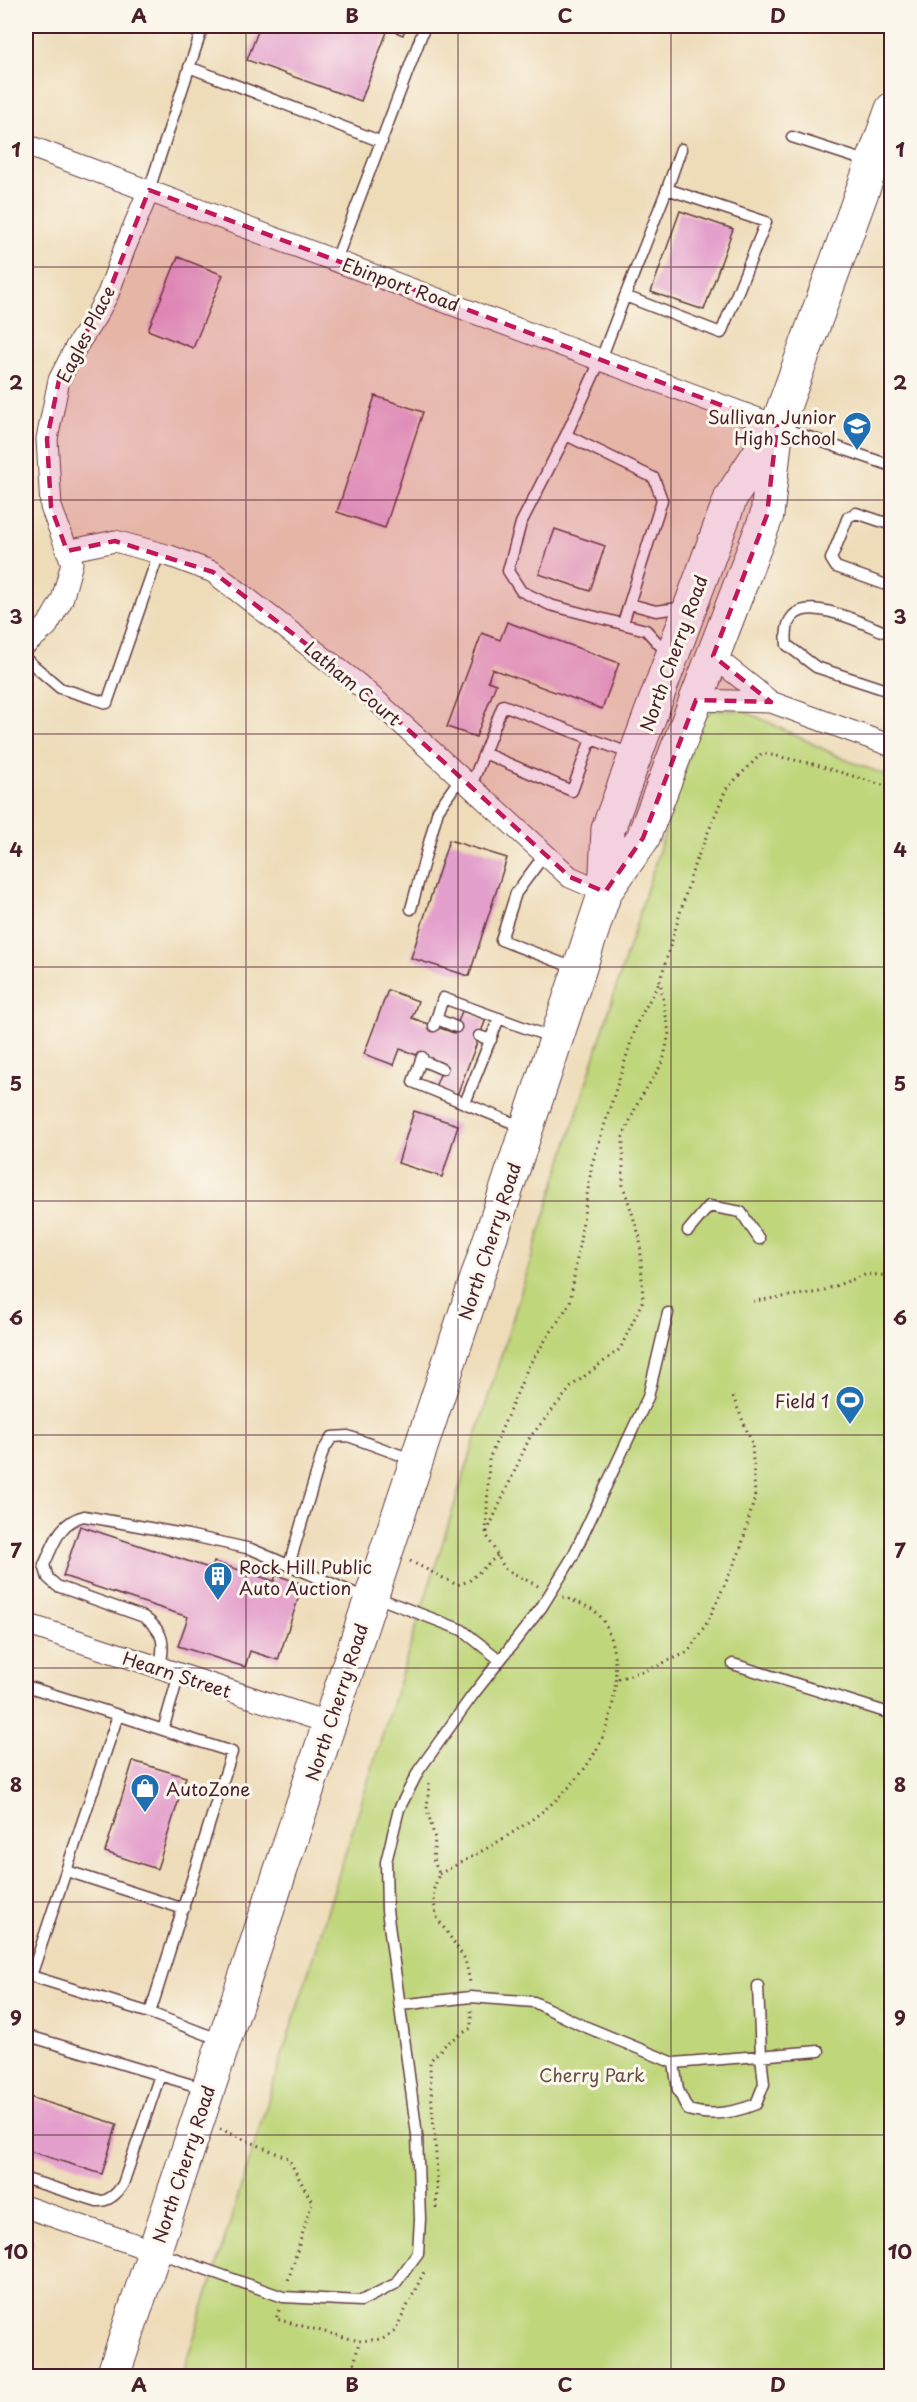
<svg xmlns="http://www.w3.org/2000/svg" width="917" height="2402" font-family="'Playpen Sans',sans-serif">
<style>
.green{fill:#bfd67a;stroke:#847a52;stroke-width:1.5}
.building{fill:#e4a0cc}
.lines{fill:none;stroke-linecap:round;stroke-linejoin:round}
.service-casing{stroke:#633b40;stroke-width:13}
.minor-casing{stroke:#633b40;stroke-width:23}
.primary-casing{stroke:#633b40;stroke-width:35}
.path{stroke:#633b40;stroke-width:3;stroke-dasharray:1.5 4.5;stroke-linecap:butt}
.service{stroke:#fff;stroke-width:10}
.minor{stroke:#fff;stroke-width:21}
.primary{stroke:#fff;stroke-width:33}
.marked{fill:#c2185b;fill-opacity:0.2;stroke:#c2185b;stroke-width:4.5;stroke-dasharray:12 8;stroke-linejoin:round}
.grid{fill:none;stroke:#4a1f2b;stroke-width:1.5;stroke-opacity:0.55}
.labels{text-anchor:middle;dominant-baseline:central;stroke-width:6;stroke-linejoin:round;paint-order:stroke}
.street-label{font-size:18px;fill:#4a1f2b;stroke:#fbf7ec}
.poi-label{font-size:18px;fill:#4a1f2b;stroke:#fbf7ec;text-anchor:end}
.park-label{font-size:18px;fill:#674d3f;stroke:#fbf7ec}
.neatline{fill:none;stroke:#4a1f2b;stroke-width:2}
.grid-label{font-size:20px;text-anchor:middle;font-weight:bold;fill:#4a1f2b}
</style>
<rect width="100%" height="100%" fill="#fbf7ec"/>
<filter id="ink" filterUnits="userSpaceOnUse"><feTurbulence type="fractalNoise" baseFrequency=".0167" numOctaves="2"/><feDisplacementMap in="SourceGraphic" scale="12" xChannelSelector="R" yChannelSelector="G"/><feConvolveMatrix kernelMatrix="1 2 1 2 8 2 1 2 1" color-interpolation-filters="sRGB"/></filter>
<filter id="wash" filterUnits="userSpaceOnUse"><feTurbulence type="fractalNoise" baseFrequency=".008" numOctaves="4" result="noise"/><feDisplacementMap in="SourceGraphic" scale="24" xChannelSelector="R" yChannelSelector="G"/><feGaussianBlur stdDeviation="1.35" result="paint"/><feColorMatrix in="noise" values="0 0 0 0 0 0 0 0 0 0 0 0 0 0 0 0 0 1.4 0 .05"/><feComposite in="paint" operator="in"/></filter>
<g filter="url(#wash)">
<rect width="100%" height="100%" fill="#eedcb9"/>
<path class="green" d="M713,710L745,711L844,759L891,777V2376H182L697,729L702,719Z"/>
<g id="blocks">
<path class="building" d="M260,26H406L403,35L388,29L361,101L247,60Z
M680,211L733,229L704,310L651,292Z
M178,257L223,275L193,348L148,330Z
M375,396L423,412L385,528L337,512Z
M555,529L605,546L590,591L539,574Z
M507,622L619,663L602,709L492,669L488,681L496,684L476,737L447,727L482,633L500,640Z
M449,840L507,858L469,976L411,958Z
M388,990L418,1001L412,1018L454,1033L462,1011L486,1019L457,1095L435,1087L444,1065L400,1049L394,1065L364,1054Z
M414,1111L458,1125L442,1177L398,1163Z
M80,1526L212,1569L214,1562L274,1581L276,1575L303,1584L278,1660L250,1651L245,1667L178,1646L188,1617L63,1576Z
M133,1761L186,1777L157,1869L105,1852Z
M26,2096L117,2124L102,2174L26,2150Z
M26,2239L34,2242L26,2266Z"/>
</g>
</g>
<g filter="url(#ink)">
<use href="#blocks" fill-opacity="0" stroke="#633b40" stroke-width="1.5"/>
<g class="lines">
<g class="service-casing">
<path id="service" d="M189,67L382,142
M792,137L869,162
M667,189L681,149
M149,190L203,26
M336,260L425,26
M780,427L892,466
M566,435L521,523L508,571L521,591L550,605L646,630L667,653
M892,525L856,513L848,517L831,559L836,567L892,587
M630,604L656,611L686,607
M623,623L662,500L654,478L566,435L601,359L625,296L721,333L766,222L667,189L625,296
M892,635C862,624 779,578 787,645L816,667L892,692
M26,659L60,688L107,703L159,553
M484,753L572,791L591,739
M471,786L503,705L631,754
M545,854L516,893L501,940L577,969
M411,909L438,810L461,777
M437,1019L456,1027
M434,1026L443,998L553,1038
M479,1036L491,1040
M422,1057L413,1082L525,1128
M421,1060L442,1069
M465,1103L499,1018
M688,1231L709,1206L741,1212L759,1239
M289,1565L323,1451L332,1437L348,1436L414,1460
M376,1597L462,1630L500,1660
M733,1664L892,1714
M160,1668C164,1644 166,1633 144,1617L57,1586L48,1578L44,1565C54,1544 59,1522 84,1516L188,1535L251,1549L368,1599
M26,1686L118,1715L31,1976L26,1973
M118,1715L163,1730
M67,1871L184,1909
M31,1976L150,2013L221,2040
M400,2005L471,1997L534,2002L579,2024L674,2063L819,2051
M150,2013L232,1752L163,1730L179,1674
M26,2045L32,2037L206,2089
M674,2063L678,2090L688,2110C712,2117 734,2113 756,2104L764,2084L761,2056L758,1986
M26,2179L97,2201C109,2202 117,2194 123,2184L160,2075
M157,2252L283,2297L361,2301L395,2284L418,2253L420,2219L417,2135L387,1910L386,1862L399,1809L419,1770L472,1696L541,1608L572,1558L648,1397L668,1313
M26,2374L27,2376"/>
</g>
<g class="minor-casing">
<path id="minor" d="M26,145L777,426
M67,551L115,541L170,556L213,572L358,684L570,877L605,892
M26,644L47,626L62,600L72,563L51,507L47,439L59,380L76,347L96,316L108,294L124,250L149,190
M713,656L771,702L892,746
M696,700L771,702
M26,1624L329,1723
M26,2207L154,2251"/>
</g>
<g class="primary-casing">
<path id="primary" d="M605,892L643,838L767,515L776,433
M113,2376L605,892L608,829L731,497L777,426L892,109"/>
</g>
<path class="path" d="M753,1301L819,1292L867,1274L892,1276
M487,1532L530,1437L573,1385L620,1349L643,1300L640,1238L623,1185V1137L638,1102L663,1062L669,1033L660,981L694,866L726,789L762,753L813,764L892,788
M410,1561L457,1585L469,1581L498,1555
M538,1586L505,1569L486,1534L489,1459L529,1365L570,1303L592,1164L637,1023L660,981
M618,1679L655,1667L688,1652L708,1621L740,1551L755,1497L752,1443L733,1397
M429,1783L427,1809L435,1839L433,1859L439,1874L433,1891L436,1916L465,1959L470,1982
M439,1874C510,1837 594,1793 612,1708C615,1691 617,1679 615,1662C613,1646 608,1619 592,1609C583,1604 572,1601 563,1597
M220,2129L288,2158L312,2202L287,2284
M436,2208C440,2159 430,2110 430,2061L446,2044L471,2028V2010
M279,2310L276,2319L359,2341
M352,2376L359,2341L383,2339L395,2331L425,2270"/>
<use href="#service" class="service"/>
<use href="#minor" class="minor"/>
<use href="#primary" class="primary"/>
</g>
</g>
<path class="marked" d="M149,190L777,426L767,515L713,656L771,702L696,700L643,838L605,892L570,877L358,684L213,572L115,541L67,551L51,507L47,439L59,380L108,294Z"/>
<path class="grid" d="M246,26V2376M458,26V2376M671,26V2376M26,267H892M26,500H892M26,734H892M26,967H892M26,1201H892M26,1435H892M26,1668H892M26,1902H892M26,2135H892"/>
<defs>
<g id="school-pin" transform="scale(1.5)"><path d="M0 17L-7.5 6A9.5 9.5 0 1 1 7.5 6Z" fill="#1f6fb2" stroke="#fbf7ec"/><path d="M0-5L7-2L0 1L-7-2ZM-4 1L0 2.5L4 1V4Q0 6-4 4Z" fill="#fff"/></g>
<g id="stadium-pin" transform="scale(1.5)"><path d="M0 17L-7.5 6A9.5 9.5 0 1 1 7.5 6Z" fill="#1f6fb2" stroke="#fbf7ec"/><path d="M0-5a6.5 5 0 1 0 0 10a6.5 5 0 1 0 0-10ZM-3.5-1.8h7v3.6h-7Z" fill="#fff"/></g>
<g id="building-pin" transform="scale(1.5)"><path d="M0 17L-7.5 6A9.5 9.5 0 1 1 7.5 6Z" fill="#1f6fb2" stroke="#fbf7ec"/><path d="M-4-6H4V6H1V3H-1V6H-4ZM-2.5-4.3h1.7v1.8h-1.7ZM.8-4.3h1.7v1.8H.8ZM-2.5-1h1.7V.8h-1.7ZM.8-1h1.7V.8H.8Z" fill="#fff"/></g>
<g id="shop-pin" transform="scale(1.5)"><path d="M0 17L-7.5 6A9.5 9.5 0 1 1 7.5 6Z" fill="#1f6fb2" stroke="#fbf7ec"/><path d="M-5-2.5h2.3a2.7 3.5 0 0 1 5.4 0H5L5.5 6h-11ZM-1.5-2.5h3a1.5 2.3 0 0 0-3 0Z" fill="#fff"/></g>
</defs>
<g fill-rule="evenodd">
<use href="#school-pin" x="857" y="426"/>
<use href="#stadium-pin" x="850" y="1400"/>
<use href="#building-pin" x="218" y="1576"/>
<use href="#shop-pin" x="145" y="1788"/>
</g>
<g class="labels">
<g class="street-label">
<text transform="translate(401 284) rotate(20)">Ebinport Road</text>
<text transform="translate(85 334) rotate(-63)">Eagles Place</text>
<text transform="translate(673 653) rotate(-70)">North Cherry Road</text>
<text transform="translate(353 683) rotate(40)">Latham Court</text>
<text transform="translate(489 1241) rotate(-72)">North Cherry Road</text>
<text transform="translate(177 1674) rotate(18)">Hearn Street</text>
<text transform="translate(336 1702) rotate(-72)">North Cherry Road</text>
<text transform="translate(183 2164) rotate(-72)">North Cherry Road</text>
</g>
<g class="poi-label">
<text x="836" y="416">Sullivan Junior<tspan x="836" dy="21">High School</tspan></text>
<text x="829" y="1400">Field 1</text>
<text x="239" y="1566" text-anchor="start">Rock Hill Public<tspan x="239" dy="21">Auto Auction</tspan></text>
<text x="166" y="1788" text-anchor="start">AutoZone</text>
</g>
<g class="park-label">
<text x="592" y="2074">Cherry Park</text>
</g>
</g>
<rect width="917" height="2402" fill="none" stroke="#fbf7ec" stroke-width="66"/>
<rect x="33" y="33" width="851" height="2336" class="neatline"/>
<g class="grid-label">
<text x="139" y="23">A</text>
<text x="352" y="23">B</text>
<text x="565" y="23">C</text>
<text x="778" y="23">D</text>
<text x="16" y="157">1</text>
<text x="900" y="157">1</text>
<text x="16" y="390">2</text>
<text x="900" y="390">2</text>
<text x="16" y="624">3</text>
<text x="900" y="624">3</text>
<text x="16" y="857">4</text>
<text x="900" y="857">4</text>
<text x="16" y="1091">5</text>
<text x="900" y="1091">5</text>
<text x="16" y="1325">6</text>
<text x="900" y="1325">6</text>
<text x="16" y="1558">7</text>
<text x="900" y="1558">7</text>
<text x="16" y="1792">8</text>
<text x="900" y="1792">8</text>
<text x="16" y="2025">9</text>
<text x="900" y="2025">9</text>
<text x="16" y="2259">10</text>
<text x="900" y="2259">10</text>
<text x="139" y="2392">A</text>
<text x="352" y="2392">B</text>
<text x="565" y="2392">C</text>
<text x="778" y="2392">D</text>
</g>
</svg>
